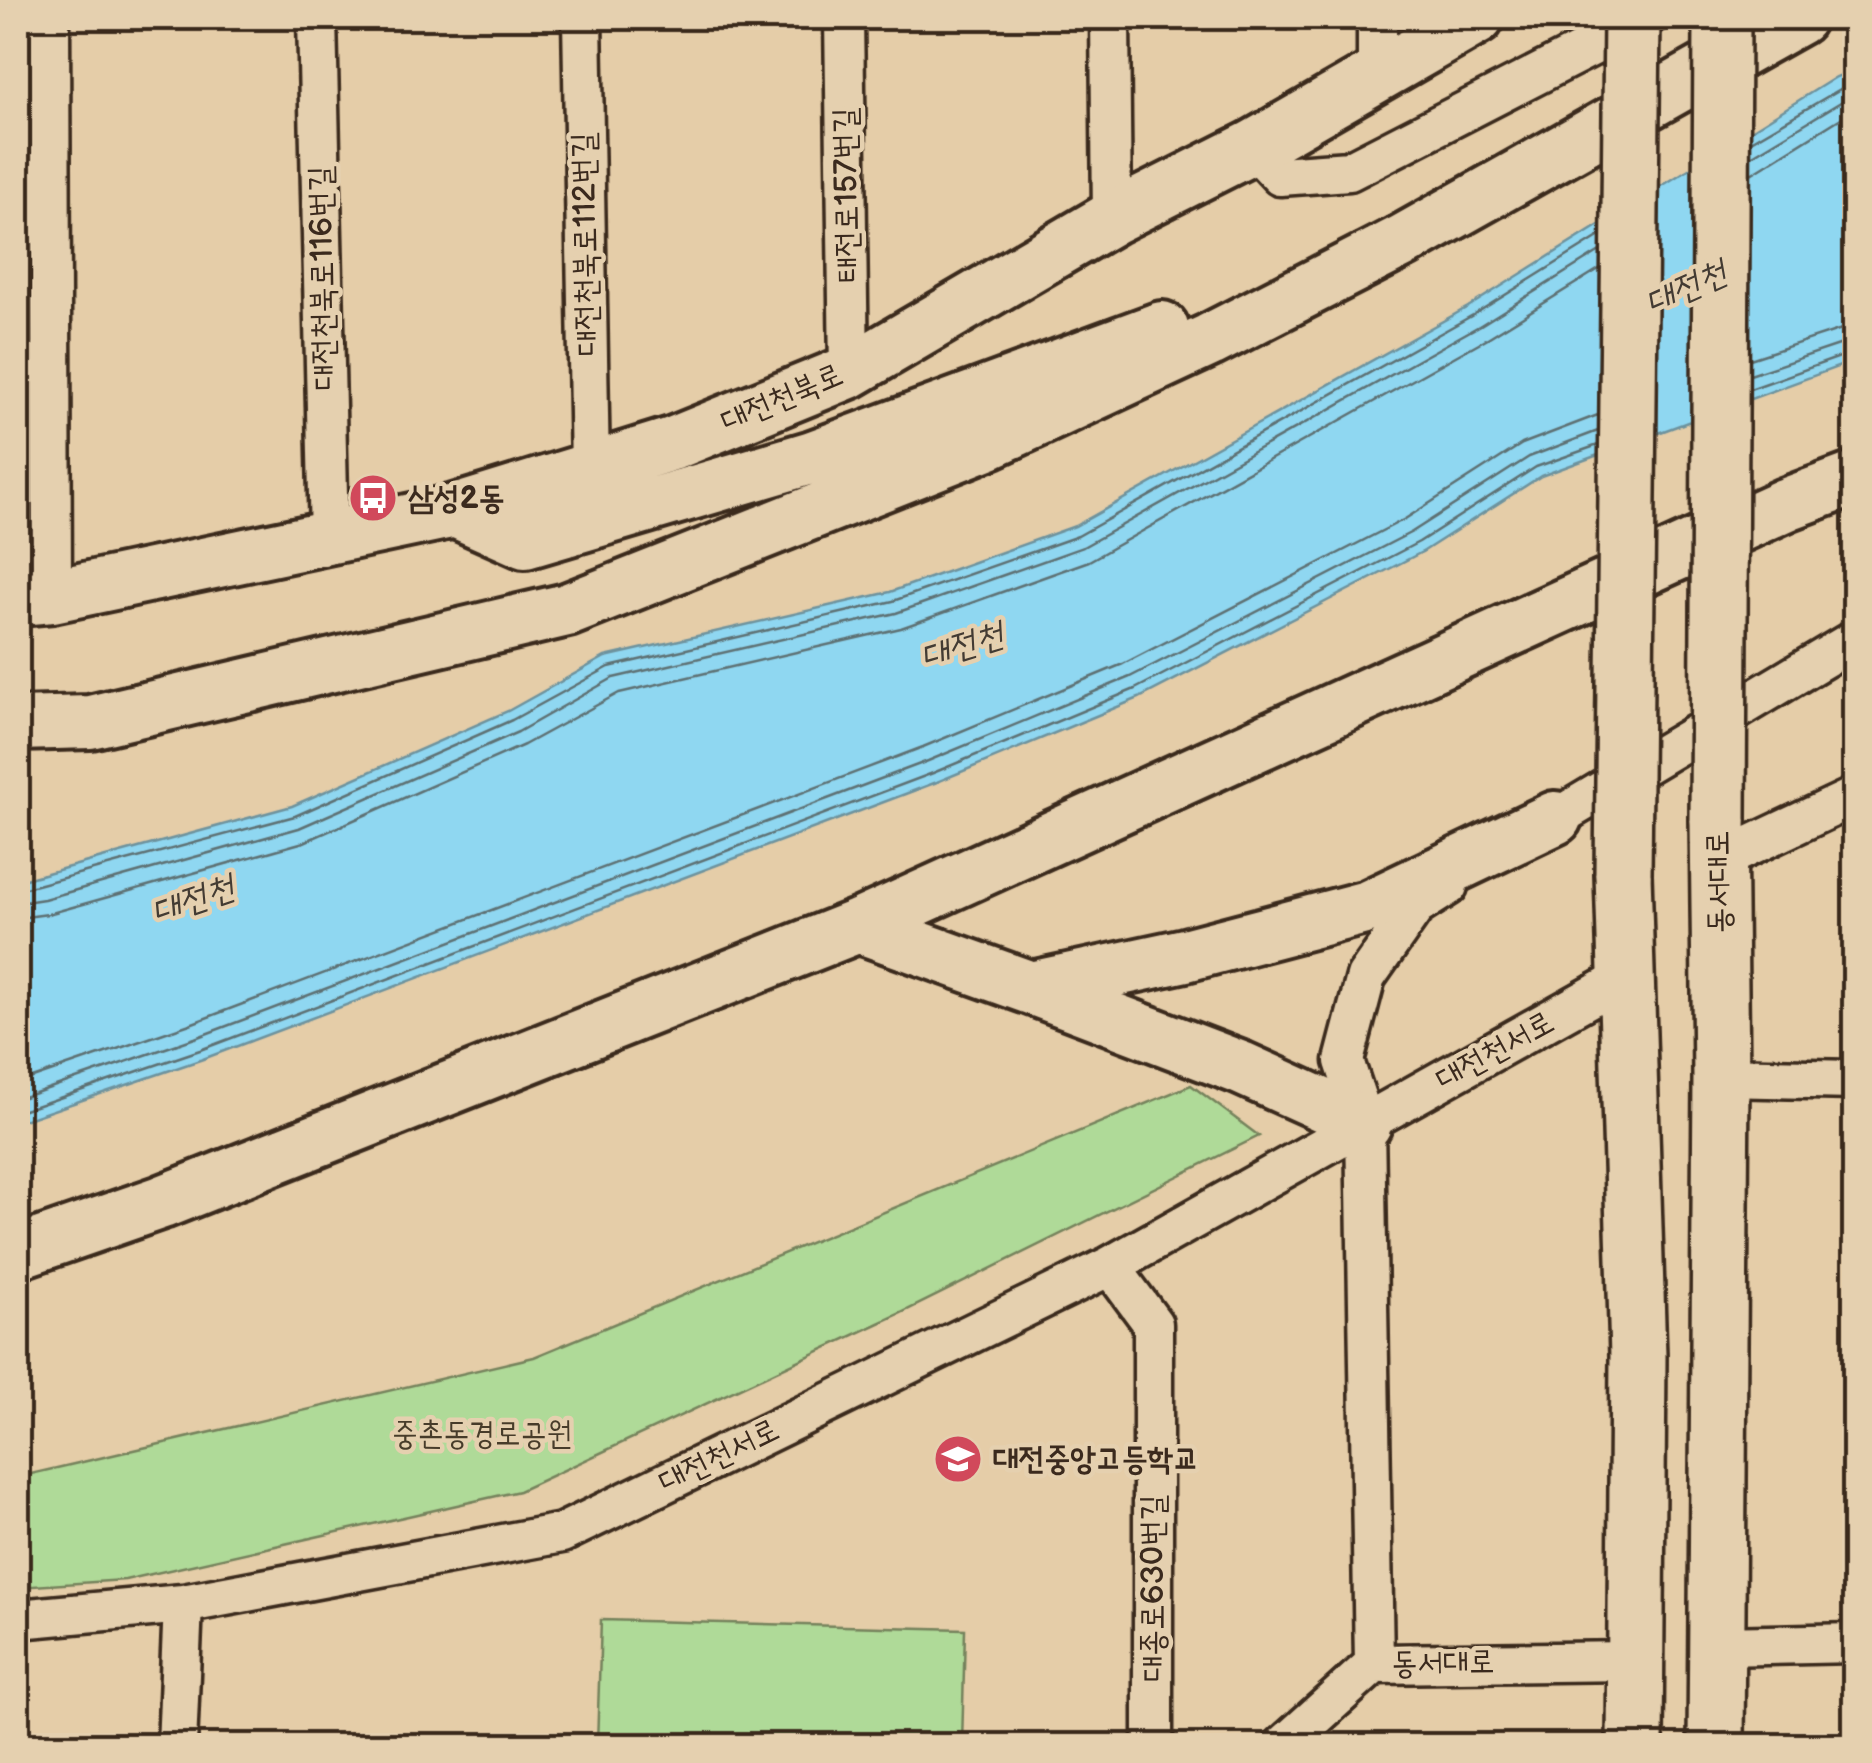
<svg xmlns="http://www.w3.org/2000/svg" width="1872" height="1763" font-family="'Balsamiq Sans','Poor Story',sans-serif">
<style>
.green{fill:#afda98;stroke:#75825b;stroke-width:2.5}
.water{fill:#8fd7f1;stroke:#6d929d;stroke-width:2.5}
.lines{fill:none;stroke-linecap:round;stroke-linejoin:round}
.shore{stroke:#5d6f72;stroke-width:2.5}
.street-casing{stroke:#3b2a1e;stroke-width:45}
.secondary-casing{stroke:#3b2a1e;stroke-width:60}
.primary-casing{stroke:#3b2a1e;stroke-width:62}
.street{stroke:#e5d0af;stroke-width:38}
.secondary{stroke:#e5d0af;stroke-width:52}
.primary{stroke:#e5d0af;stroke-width:55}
.primary-bridge-casing{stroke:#3b2a1e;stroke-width:62;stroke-linecap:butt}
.primary-bridge{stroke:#e5d0af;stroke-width:55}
.labels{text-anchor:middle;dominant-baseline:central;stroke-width:9;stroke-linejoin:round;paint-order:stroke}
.street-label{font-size:32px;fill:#3b2a1e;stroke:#e5d0af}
.poi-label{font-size:32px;font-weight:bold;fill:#3b2a1e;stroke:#e5d0af;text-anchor:start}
.park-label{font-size:32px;fill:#473c2a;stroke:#e5d0af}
.water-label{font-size:35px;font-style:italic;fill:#433b33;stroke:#e5d0af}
</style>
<rect width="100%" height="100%" fill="#e5cda8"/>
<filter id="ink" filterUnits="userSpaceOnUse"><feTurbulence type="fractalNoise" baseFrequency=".01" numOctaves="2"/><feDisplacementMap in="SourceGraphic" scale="20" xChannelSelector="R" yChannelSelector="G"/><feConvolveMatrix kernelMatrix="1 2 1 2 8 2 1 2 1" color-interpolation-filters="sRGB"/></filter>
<g filter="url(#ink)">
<path class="green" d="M1191,1085L1259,1136L901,1313L519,1491L125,1580L18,1587V1477L534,1357Z
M601,1620L965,1629L962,1745H597Z"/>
<path class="water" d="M1854,70V361L1541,476L1424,551L1139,698L937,782L203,1059L18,1122V881L292,806L508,711L605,657L890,592L1075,526L1468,307L1836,77Z"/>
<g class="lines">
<path class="shore" d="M1751,141L1854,81
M1751,156L1854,94
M1751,174L1854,110
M1750,359L1854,325
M1750,375L1854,340
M1750,389L1854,352
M18,890L295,816L512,720L609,667L893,601L1078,536L1473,315L1600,236
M18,903L44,899L299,828L518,732L613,678L896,613L1083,547L1479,326L1600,251
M18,918L48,914L304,842L524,745L619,693L901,628L1089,561L1486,339L1599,269
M18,1083L190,1024L923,747L1123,664L1405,519L1522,444L1598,415
M18,1099L195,1038L928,761L1130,677L1412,532L1529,457L1598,431
M18,1112L200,1050L933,773L1135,689L1419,542L1536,467L1598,445"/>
<g class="street-casing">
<path id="street" d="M50,18L52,596
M317,18L329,539
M582,18L590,471
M844,18L849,372
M1110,18L1112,218
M1377,18V76
M1253,147L1280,176L1349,171L1647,18
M1536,830L1854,640
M1720,860L1854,797
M1721,1077L1854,1080
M1110,1266L1153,1324V1746
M18,1619L183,1604L562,1533L1110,1266L1624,978
M1720,1646L1854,1643
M1374,1664L1365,1124L1344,1061L1366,977L1415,907L1448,886
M177,1746L183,1604
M1283,1746L1374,1664L1634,1661"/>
</g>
<g class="secondary-casing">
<path id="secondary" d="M455,511L525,542L813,457L1162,328
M18,599L52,596L455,511L672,444L849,372L1112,218L1253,147L1477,18
M18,724L90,722L567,610L992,441L1210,340L1403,241L1799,18
M858,926L1031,988L1185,955L1368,907L1555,818
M1031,988L1241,1068L1365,1124
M18,1252L162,1202L858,926L1787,504L1854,479"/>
</g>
<g class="primary-casing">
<path id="primary" d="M1623,874L1638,1356L1635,1746
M1716,1746L1721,1077L1718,820"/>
</g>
<use href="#street" class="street"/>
<use href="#secondary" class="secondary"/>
<use href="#primary" class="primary"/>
<g class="primary-bridge-casing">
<path id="primary-bridge" d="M1718,820L1722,18
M1623,874L1632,18"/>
</g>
<use href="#primary-bridge" class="primary-bridge"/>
</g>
</g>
<defs>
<g id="bus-disc" transform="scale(2.5)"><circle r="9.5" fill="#d1495b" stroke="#e5d0af"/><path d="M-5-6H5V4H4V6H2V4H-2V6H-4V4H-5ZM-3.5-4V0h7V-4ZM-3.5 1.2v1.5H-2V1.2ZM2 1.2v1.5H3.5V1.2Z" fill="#fff"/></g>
<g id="school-disc" transform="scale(2.5)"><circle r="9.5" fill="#d1495b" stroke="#e5d0af"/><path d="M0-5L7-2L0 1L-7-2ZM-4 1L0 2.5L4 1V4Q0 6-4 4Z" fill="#fff"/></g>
</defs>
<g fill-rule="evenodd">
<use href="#bus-disc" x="373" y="498"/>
<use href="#school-disc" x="958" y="1459"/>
</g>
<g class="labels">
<g class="street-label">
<text transform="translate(847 195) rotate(-91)">태전로157번길</text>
<text transform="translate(586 244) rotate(-91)">대전천북로112번길</text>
<text transform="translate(323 278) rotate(-91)">대전천북로116번길</text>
<text transform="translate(782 398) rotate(-23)">대전천북로</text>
<text transform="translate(1719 882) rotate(-91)">동서대로</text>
<text transform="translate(1495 1051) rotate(-29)">대전천서로</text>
<text transform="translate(719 1456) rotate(-26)">대전천서로</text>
<text transform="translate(1153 1588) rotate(-90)">대종로630번길</text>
<text transform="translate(1443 1663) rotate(-1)">동서대로</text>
</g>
<g class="poi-label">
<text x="408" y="498">삼성2동</text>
<text x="993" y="1459">대전중앙고등학교</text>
</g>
<g class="park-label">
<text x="482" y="1434">중촌동경로공원</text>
</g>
<g class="water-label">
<text transform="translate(1686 288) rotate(-24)">대전천</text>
<text transform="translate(962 646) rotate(-17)">대전천</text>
<text transform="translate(193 900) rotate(-19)">대전천</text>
</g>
</g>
<rect width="1872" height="1763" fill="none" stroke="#e5d0af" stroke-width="60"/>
<rect x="30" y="30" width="1812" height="1703" fill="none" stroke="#3b2a1e" stroke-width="4" filter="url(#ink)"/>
</svg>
